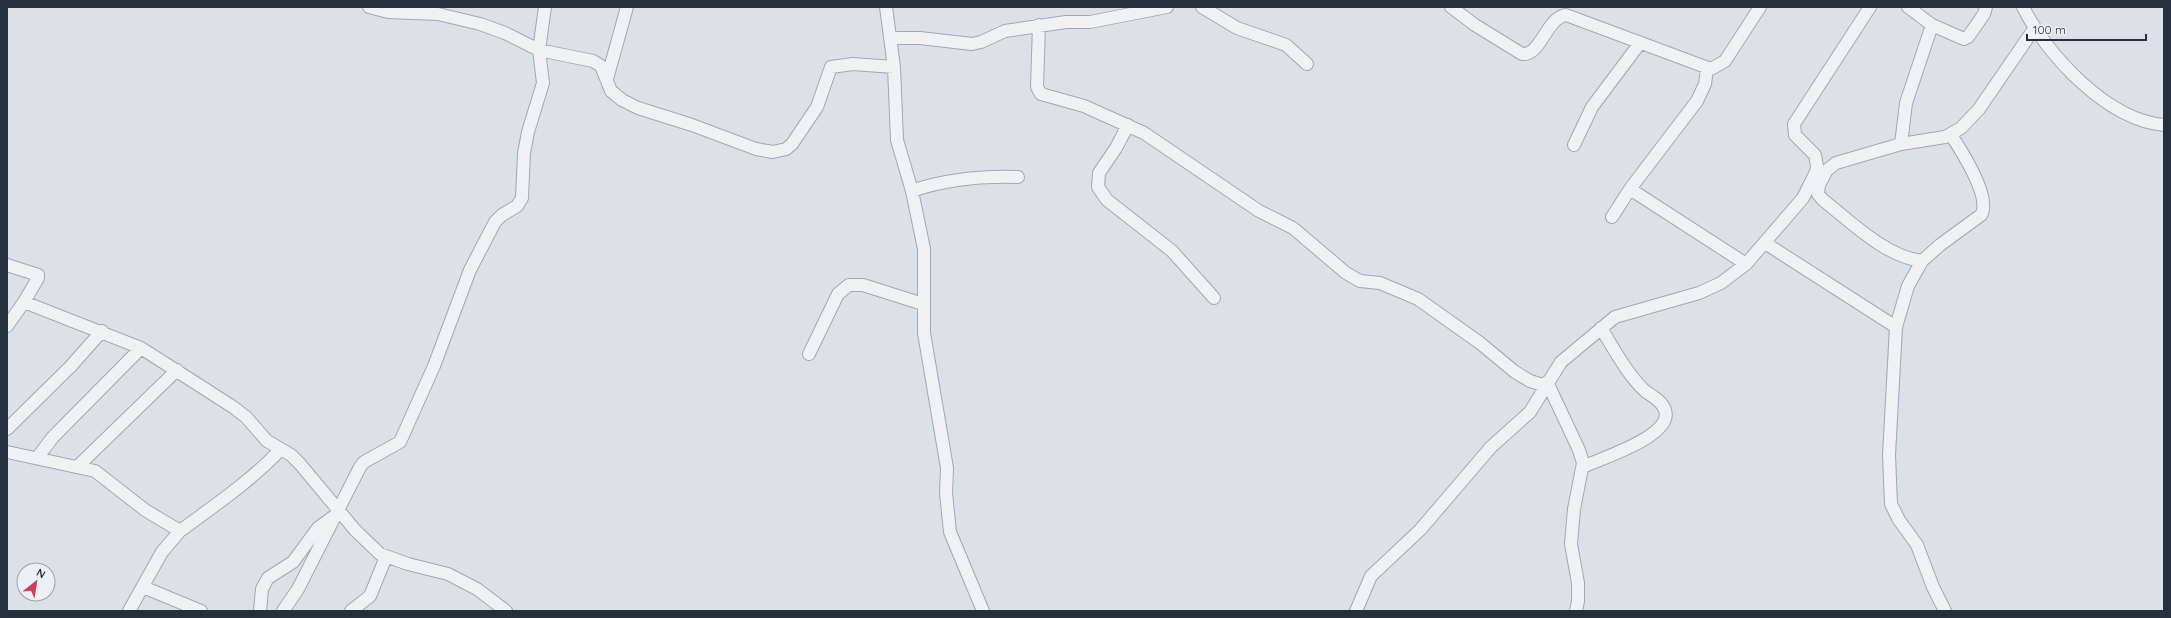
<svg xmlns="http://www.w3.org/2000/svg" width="2171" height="618" font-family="Quicksand,sans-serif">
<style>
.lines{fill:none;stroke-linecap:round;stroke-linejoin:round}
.minor-casing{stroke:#a1a8b1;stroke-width:14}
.minor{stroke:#eff1f5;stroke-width:12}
</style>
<rect width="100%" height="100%" fill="#dce1e7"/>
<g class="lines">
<g class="minor-casing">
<path id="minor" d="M369,7L388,12L438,14L480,24L505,33L539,50L593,61L601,66L611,91L622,100L638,108L692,125L756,149L773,152L786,149L792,144L817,107L831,67L853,64L894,67
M886,7L894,67L897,140L912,191L924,249V333L947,468L946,493L950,532L983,611
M1202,7L1237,28L1286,45L1307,64
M1451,7L1475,25L1522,54C1541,56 1546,18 1566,15L1711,69L1725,61L1760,7
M1908,7L1932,25L1964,39L1968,37L1984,14L1986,7
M2023,7C2047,55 2107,120 2164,125
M1039,25L1037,87L1041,94L1084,106L1144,133L1259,211L1293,228L1346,273L1360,281L1380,283L1418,299L1480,343L1515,372L1530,381L1546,386
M891,38H920L972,44L981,42L1005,31L1066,22H1090L1167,7
M607,79L627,7
M1128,125L1116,148L1099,173L1098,187L1107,200L1172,251L1214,298
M1901,144L1906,103L1932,25
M1574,145L1592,107L1640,43
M1630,189L1746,264
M912,191C946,179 982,176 1018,177
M1612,217L1630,189L1697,101L1705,84L1707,69
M1765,243L1896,327
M1922,261C1886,257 1851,222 1823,200L1818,194L1819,185L1827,170L1836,163L1901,144L1945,137L1961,128L1979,109L2034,29
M7,265L38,275V278L24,302
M7,326L24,302L141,348L233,407L246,417L267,441L291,455L300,464L355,530L380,554L408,564L448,574L477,589L506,611
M809,354L838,294L849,285H863L923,304
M1547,382L1579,450L1583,463L1574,509L1571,544L1578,583V601L1576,611
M7,429L71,366L102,331
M7,452L95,471L145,510L180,531C215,505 251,481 281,449
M37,458L53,437L141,348
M77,467L177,370
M1583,467C1601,458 1674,436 1665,410C1662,401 1652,396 1645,391C1627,374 1614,349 1601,328
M143,587L201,611
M129,611L162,552L180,531
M260,611L262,589L268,578L293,562L318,528L333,517
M283,611L298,589L360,467L364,462L400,442L434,366L470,270L495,222L502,215L517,206L522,198L524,153L528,132L543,83L539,50L545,7
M351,611L370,596L386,557
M1356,611L1371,576L1420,530L1491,447L1530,412L1561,362L1615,317L1699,293L1721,283L1746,264L1803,198L1816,172L1817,166L1815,155L1795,135L1794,124L1870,7
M1945,611L1933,587L1917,545L1899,520L1891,504L1889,455L1896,327L1908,286L1922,261L1940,245L1981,215C1992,198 1961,150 1951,135"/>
</g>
<use href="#minor" class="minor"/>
</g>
<rect width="2171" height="618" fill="none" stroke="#252f3d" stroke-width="16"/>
<g transform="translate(36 582) rotate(30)"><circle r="19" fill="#ebf0f5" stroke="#9ca3ab"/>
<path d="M0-3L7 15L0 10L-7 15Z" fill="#d23b59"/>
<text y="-6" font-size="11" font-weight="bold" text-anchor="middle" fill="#252f3d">N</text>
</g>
<path d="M2027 34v6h119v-6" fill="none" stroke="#252f3d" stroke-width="2"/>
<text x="2033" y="34" font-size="12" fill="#252f3d" stroke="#ebf0f5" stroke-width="3" paint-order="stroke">100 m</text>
</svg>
